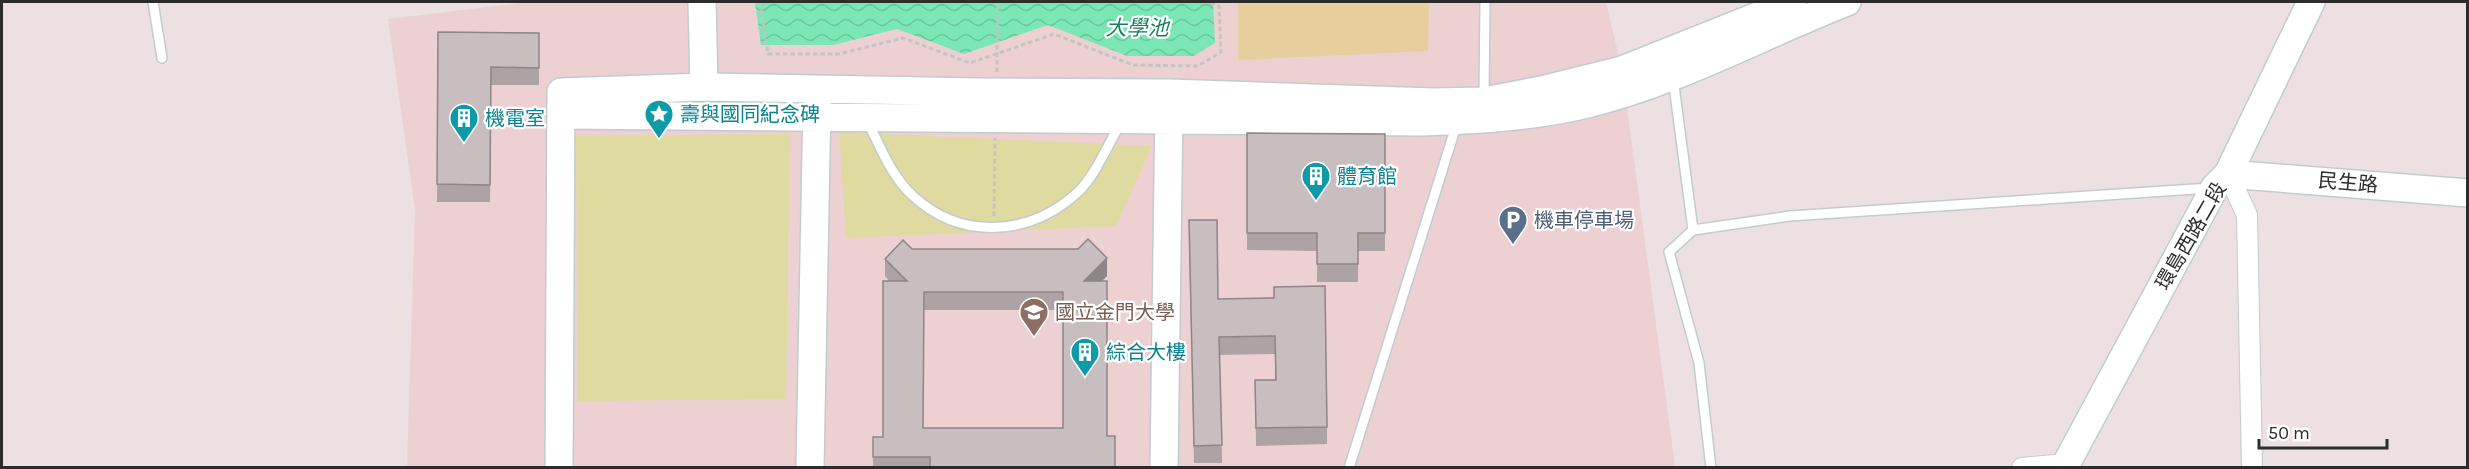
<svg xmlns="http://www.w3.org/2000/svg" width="2469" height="469" font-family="Karla,'Noto Sans TC',sans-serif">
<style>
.education{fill:#edd0d2}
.grass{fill:#dfdba0}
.pitch{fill:#e6cf9d}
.water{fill:url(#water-waves)}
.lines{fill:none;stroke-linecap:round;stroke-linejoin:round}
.lane-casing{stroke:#c1ccce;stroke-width:12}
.street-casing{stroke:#c1ccce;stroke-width:22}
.secondary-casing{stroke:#c1ccce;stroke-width:30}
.path{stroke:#c4c4c4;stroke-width:3;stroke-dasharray:4.5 3;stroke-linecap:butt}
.lane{stroke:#fff;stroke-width:9}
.street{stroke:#fff;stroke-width:20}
.secondary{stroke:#fff;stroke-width:27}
.wall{fill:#ada3a4;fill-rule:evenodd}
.shaded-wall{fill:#8d8586}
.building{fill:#c9bebf;stroke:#8d8586;stroke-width:1.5;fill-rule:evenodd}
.labels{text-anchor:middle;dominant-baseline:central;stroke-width:4.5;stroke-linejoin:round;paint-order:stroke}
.culture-label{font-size:20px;fill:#0d838f;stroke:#fff;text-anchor:start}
.street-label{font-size:20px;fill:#2c2c2c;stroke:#fff}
.service-label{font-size:20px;fill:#4e5e75;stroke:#fff;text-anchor:start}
.education-label{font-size:20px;fill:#785e54;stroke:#fff;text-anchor:start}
.water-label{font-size:21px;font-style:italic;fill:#158258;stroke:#fff}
</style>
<defs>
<pattern id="water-waves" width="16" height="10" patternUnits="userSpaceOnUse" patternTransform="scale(1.5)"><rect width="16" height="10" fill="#7ae7b4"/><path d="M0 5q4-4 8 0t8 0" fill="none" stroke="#6ac69b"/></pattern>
</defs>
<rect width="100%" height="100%" fill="#ede0e2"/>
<path class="education" d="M529,2H1606L1622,70L1675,466L407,467L415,210L388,19Z"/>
<path class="grass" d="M839,132L1152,146L1116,226L846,238Z
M790,134L786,399L578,401L576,136Z"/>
<path class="pitch" d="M1238,2H1429L1428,51L1238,60Z"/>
<path class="water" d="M755,2H1213L1215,43L1193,56H1127L1048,25L964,54L897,29L833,45H761Z"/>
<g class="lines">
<g class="lane-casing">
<path id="lane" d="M153,2L162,58
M1673,78L1693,230L1669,252L1699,363L1711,468
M1484,98L1485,2
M868,122C880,147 892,177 913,196C962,241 1030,236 1078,192C1095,176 1109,143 1121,122
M1693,230L1790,216L2210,188
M1349,468L1457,123"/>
</g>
<g class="street-casing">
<path id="street" d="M2228,174L2247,215L2252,468
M2022,468L2066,464"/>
</g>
<g class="secondary-casing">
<path id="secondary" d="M702,2L704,87
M561,115L1423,122C1478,120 1533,117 1587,104C1678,82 1760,36 1847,2
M2228,174L2468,193
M559,468L561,92L704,87L980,92L1170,93L1433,102L1484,101L1541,90L1622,70L1793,2
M810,468L817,100
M1164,468L1169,103
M2064,468L2215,187L2228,174L2311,2"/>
</g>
<path class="path" d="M760,2L768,54H839L903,38L970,63L1054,34L1133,65L1198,66L1221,52L1219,6L1206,2
M997,72V2
M994,216L995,138"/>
<use href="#lane" class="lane"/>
<use href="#street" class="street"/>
<use href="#secondary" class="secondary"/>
</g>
<path class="wall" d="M438,32L539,33V85H491L490,202H437Z
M1247,133L1385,134V251H1358V282H1317V251L1247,250Z
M1189,238L1218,299L1274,298L1327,427V444L1256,446L1255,380H1275V354L1220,355L1222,463H1194Z
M912,249L1107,276L1102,281L1107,436L1115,468H873V437H883L889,281L885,276V259ZM924,310H1063V428H923Z"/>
<path class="shaded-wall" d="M1107,258V276L1084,298V281Z"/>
<path class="building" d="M438,32L539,33V68L491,67L490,185L437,184Z
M1247,133L1385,134V233H1358V264H1317V233H1247Z
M1189,220H1217L1218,299L1274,298V287L1325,286L1327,427L1256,428L1255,380H1276L1275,336L1219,337L1222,445L1194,446Z
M1088,239L1107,258L1084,281H1107V436H1115V468H930V457H873V437H883V281H907L885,259L903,240L912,249H1078ZM924,292H1063V428H923Z"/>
<defs>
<g id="sight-pin" transform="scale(1.5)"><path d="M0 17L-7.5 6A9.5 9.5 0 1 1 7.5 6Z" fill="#0f9aa8" stroke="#fff"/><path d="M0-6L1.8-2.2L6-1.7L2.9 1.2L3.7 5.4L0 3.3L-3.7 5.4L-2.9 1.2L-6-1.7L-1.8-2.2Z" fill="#fff"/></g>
<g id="building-pin" transform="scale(1.5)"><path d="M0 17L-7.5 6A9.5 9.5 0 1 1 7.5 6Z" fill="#0f9aa8" stroke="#fff"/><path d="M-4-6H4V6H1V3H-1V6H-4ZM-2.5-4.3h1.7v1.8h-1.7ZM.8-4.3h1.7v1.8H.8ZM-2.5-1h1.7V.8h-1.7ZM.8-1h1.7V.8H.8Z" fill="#fff"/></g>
<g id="parking-pin" transform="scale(1.5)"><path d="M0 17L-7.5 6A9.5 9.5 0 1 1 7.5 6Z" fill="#5c6f8a" stroke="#fff"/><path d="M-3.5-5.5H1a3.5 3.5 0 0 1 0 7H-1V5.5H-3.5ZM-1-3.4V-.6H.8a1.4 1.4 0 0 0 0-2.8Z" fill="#fff"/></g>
<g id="university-pin" transform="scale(1.5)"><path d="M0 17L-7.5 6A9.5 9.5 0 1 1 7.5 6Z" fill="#8d6e63" stroke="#fff"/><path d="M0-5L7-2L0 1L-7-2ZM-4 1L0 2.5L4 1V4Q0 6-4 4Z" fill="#fff"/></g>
</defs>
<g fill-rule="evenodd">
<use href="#sight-pin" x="659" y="114"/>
<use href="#building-pin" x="464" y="118"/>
<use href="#building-pin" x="1316" y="176"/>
<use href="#parking-pin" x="1513" y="220"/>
<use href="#university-pin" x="1034" y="312"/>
<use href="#building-pin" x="1085" y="352"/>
</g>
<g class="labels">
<g class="culture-label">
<text x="680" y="114">壽與國同紀念碑</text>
<text x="485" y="118">機電室</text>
<text x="1337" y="176">體育館</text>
<text x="1106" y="352">綜合大樓</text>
</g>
<g class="street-label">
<text transform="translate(2348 183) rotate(5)">民生路</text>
<text transform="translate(2191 236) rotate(-60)">環島西路二段</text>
</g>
<g class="service-label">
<text x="1534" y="220">機車停車場</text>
</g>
<g class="education-label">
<text x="1055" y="312">國立金門大學</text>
</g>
<g class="water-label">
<text x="1137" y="28">大學池</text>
</g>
</g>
<rect width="2469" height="469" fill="none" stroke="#2c2c2c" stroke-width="6"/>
<path d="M2259 439v9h128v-9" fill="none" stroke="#2c2c2c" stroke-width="3"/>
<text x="2268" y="439" font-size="18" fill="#2c2c2c" stroke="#ffffff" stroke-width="4.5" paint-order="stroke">50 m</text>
</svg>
